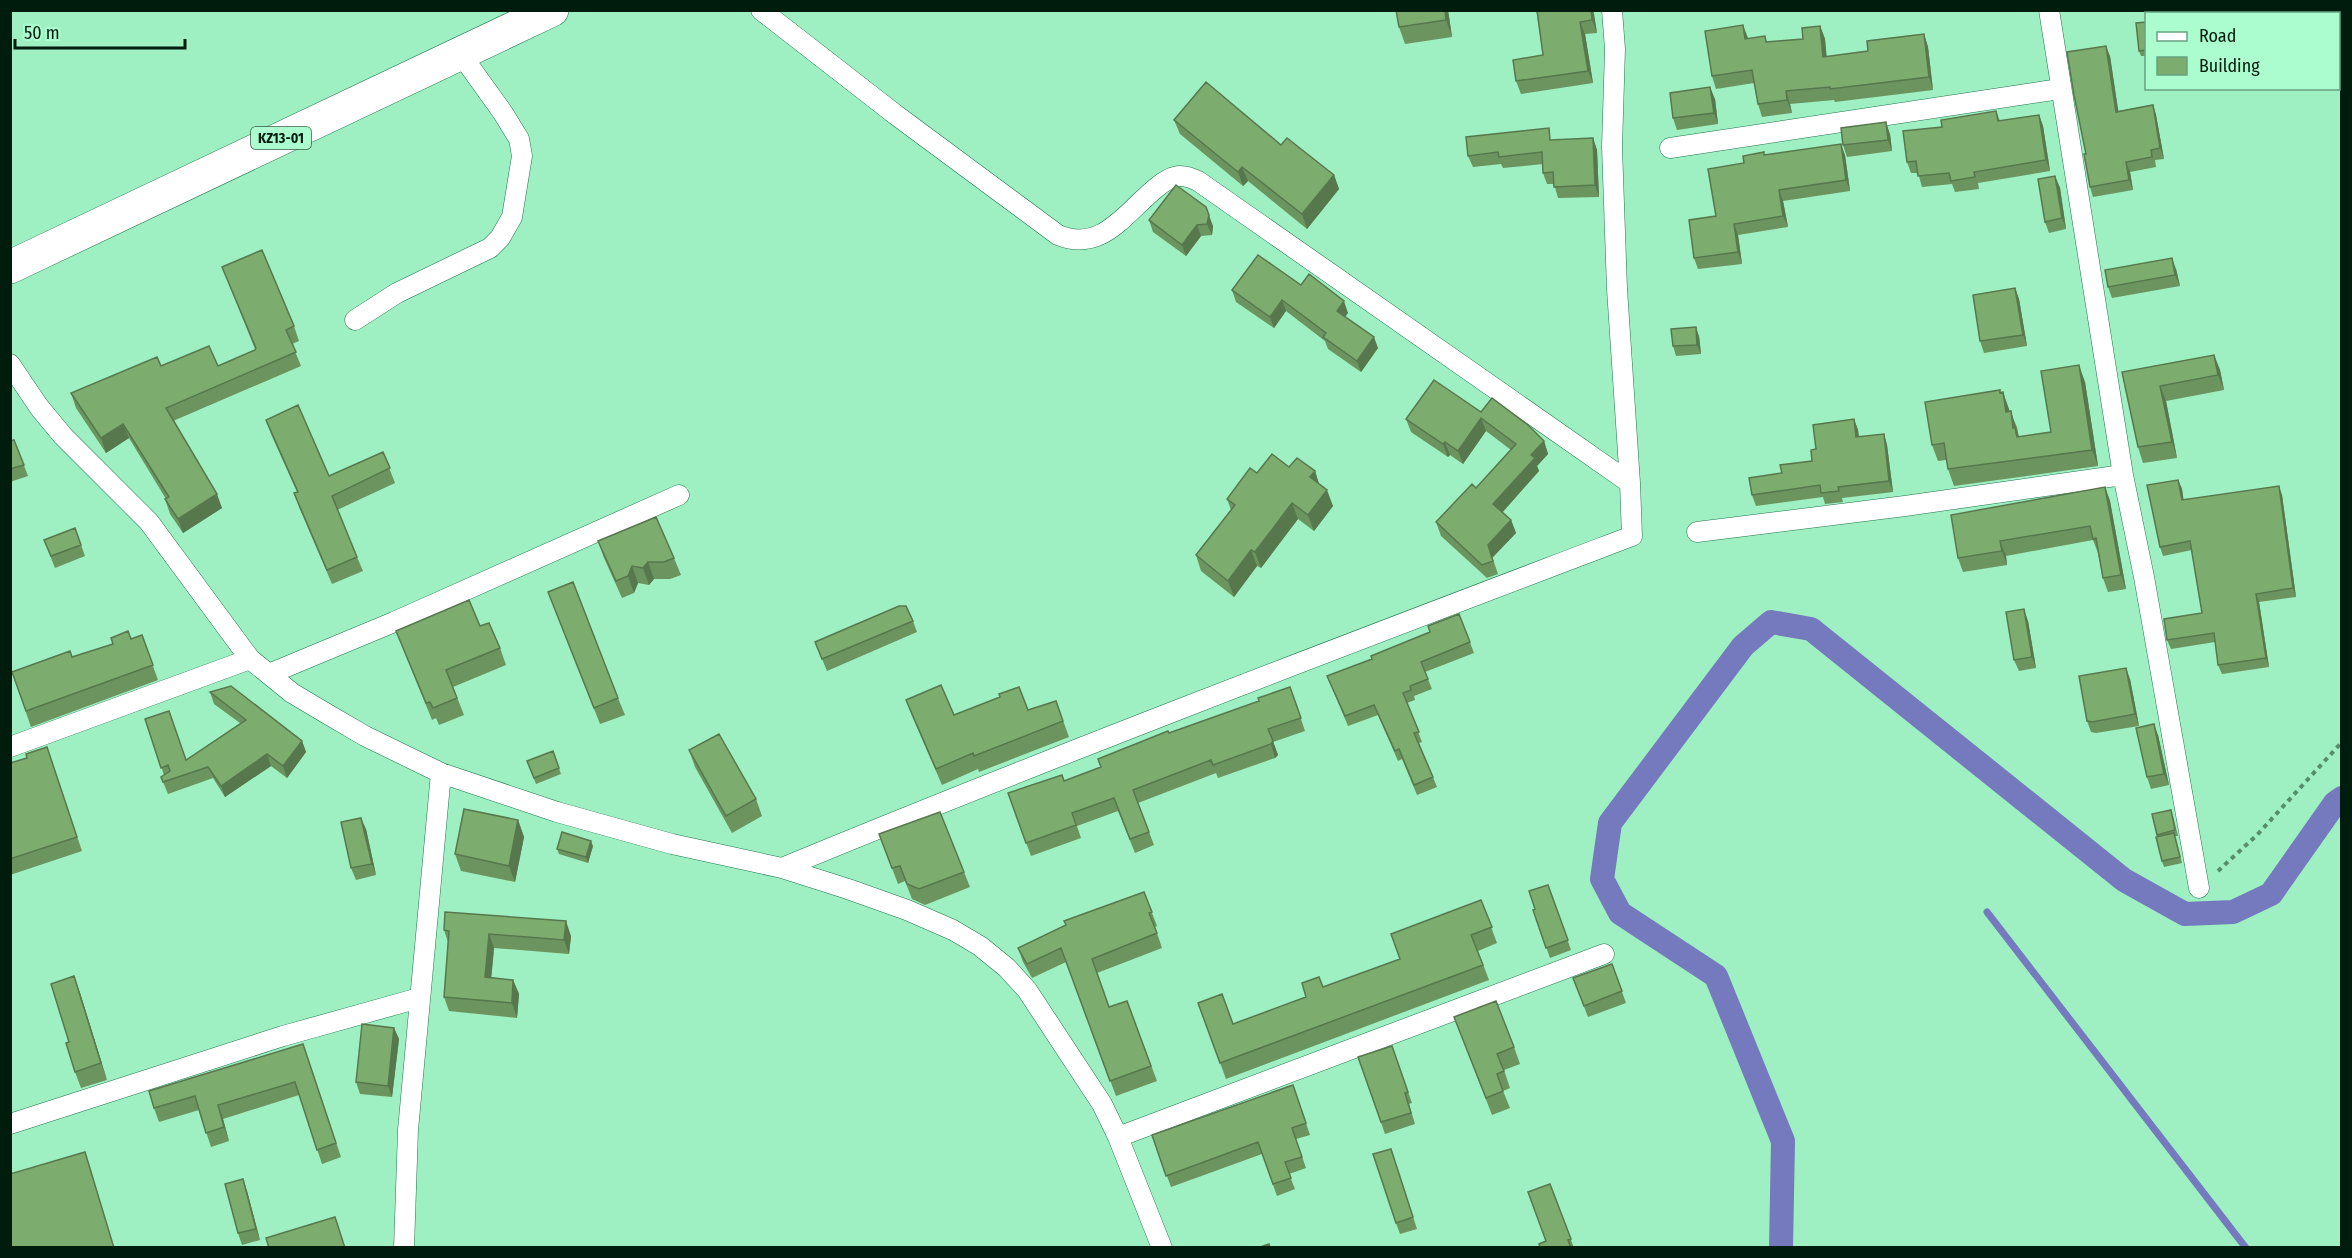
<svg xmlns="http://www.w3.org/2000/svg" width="2352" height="1258" font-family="'Fira Sans Condensed',sans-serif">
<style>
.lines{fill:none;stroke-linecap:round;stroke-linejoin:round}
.stream{stroke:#747abd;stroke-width:7}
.canal{stroke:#747abd;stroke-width:24}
.street-casing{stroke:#20754e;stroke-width:21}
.highway-casing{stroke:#20754e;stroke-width:34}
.path{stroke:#558d6d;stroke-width:4;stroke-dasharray:4.5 4.5;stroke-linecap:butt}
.street{stroke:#fff;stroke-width:20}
.highway{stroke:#fff;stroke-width:33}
.wall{fill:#6b945f}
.shaded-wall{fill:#57784d}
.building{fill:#7cac6e;stroke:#57784d;stroke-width:1.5}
.labels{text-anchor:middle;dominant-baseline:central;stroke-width:4.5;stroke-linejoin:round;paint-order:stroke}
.shield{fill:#abfcce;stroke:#335f46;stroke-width:1.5}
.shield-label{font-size:14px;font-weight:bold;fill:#001c0c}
</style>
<rect width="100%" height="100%" fill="#9eefc1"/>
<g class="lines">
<path class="stream" d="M1987,912L2246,1248"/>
<path class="canal" d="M1781,1248L1783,1141L1716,976L1620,913L1602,879L1610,823L1743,646L1771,622L1811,629L2124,880L2185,914L2233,912L2271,894L2335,803L2342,798"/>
<g class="street-casing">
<path id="street" d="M761,10L896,115L1058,235C1102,253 1125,213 1156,188C1163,182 1171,176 1180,176C1187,176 1192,178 1198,181L1630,483
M2049,10L2123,475L2144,577L2199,888
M1670,148L2060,89
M355,320L397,293L490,248L500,238L512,217L522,156L519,139L503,113L460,53
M10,364L39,407L63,436L149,522L250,659L292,693L329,715L365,736L441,773L557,812L672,844L782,868L848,889L907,910L953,930L980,946L1007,968L1027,990L1102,1104L1118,1137L1162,1248
M1697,532L1905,506L2123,475
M269,674L394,622L679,495
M10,747L250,659
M782,868C1063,752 1348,644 1632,536L1630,483L1617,289L1612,147L1615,49L1612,10
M10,1124L283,1036L419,998
M1118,1137L1604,954
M404,1248L408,1130L441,773"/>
</g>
<g class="highway-casing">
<path id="highway" d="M10,267L552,10"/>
</g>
<path class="path" d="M2218,871L2257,835L2342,742"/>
<use href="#street" class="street"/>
<use href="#highway" class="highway"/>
</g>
<path class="wall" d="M1448,10L1452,37L1405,44L1399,27Z
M1536,10H1593L1597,33L1585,34L1593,83L1521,94L1516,81L1543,55L1537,15Z
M2146,22V56H2141L2139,51Z
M1820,26L1825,39L1826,57L1868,51L1924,34L1928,47L1933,90L1835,102L1834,100L1790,104L1792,113L1762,117L1758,104L1754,83L1716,89L1712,76L1748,39L1765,36L1767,42L1803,39Z
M2110,56L2118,111L2153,105L2156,115L2164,159L2155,160L2156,167L2130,172L2133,190L2093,197L2090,187L2086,154Z
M1715,99L1718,124L1677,130L1673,118Z
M1996,111L2000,121L2039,115L2043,126L2050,171L1978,183L1979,189L1955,192L1952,184L1922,187L1918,173H1911L1907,162L1942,127Z
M1174,120L1334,175L1339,189L1307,229L1248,181L1243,186L1180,134Z
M1890,134L1892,151L1847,157L1843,145Z
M1593,138L1597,150L1599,197L1558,198L1554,184H1547L1543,173V164L1503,168L1501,164L1473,167L1468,156L1553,140Z
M1765,155H1845L1850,191L1783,201L1788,227L1738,235L1742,264L1698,269L1694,258L1744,163Z
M2055,176L2060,188L2066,229L2049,233L2045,222Z
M1176,185L1213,226L1212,235L1201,236L1186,256L1153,232L1149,220Z
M222,267L294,326L299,341L292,344L301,366L173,421L222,508L183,533L170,514L165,499H166L129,438L106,453L76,408L71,393L161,366H218L255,350V349Z
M2176,269L2180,286L2112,298L2108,287Z
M1301,285L1348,313L1345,317L1378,348L1361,372L1328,349L1325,341L1286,311L1274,328L1236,302L1232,290Z
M2015,288L2019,299L2027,346L1984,353L1980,341Z
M1699,336L1701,354L1676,356L1673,346Z
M2214,355L2220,370L2224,390L2166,401L2177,458L2143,463L2138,447L2122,372Z
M2085,382L2098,466L1954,486L1948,469L1946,460L1938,461L1932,445L2001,393L2017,427L2019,437L2051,432Z
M1481,412L1544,441L1548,454L1537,466L1539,471L1502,513L1511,520L1516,533L1492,558L1498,574L1487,578L1441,536L1436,522L1476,488L1511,450L1486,431L1463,464L1450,455L1448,457L1411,432L1406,419Z
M1854,419L1858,430L1859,437L1884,434L1887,445L1893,492L1842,498L1843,502L1825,504L1823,497L1756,506L1752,495L1782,473L1812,461L1816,449Z
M266,420L329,476L383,452L395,483L337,510L363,571L332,584L299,507L294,493L297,492L271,434Z
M14,440L28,476L10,482V441Z
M1289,467L1315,471L1319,484L1333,506L1314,531L1298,519L1261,568L1257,566L1234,597L1201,571L1196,555L1231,510L1227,499L1257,473Z
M2178,480L2182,489L2183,499L2282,495L2296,597L2259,602L2269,667L2222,674L2218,665L2215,642L2171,649L2167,640L2202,613L2192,550L2163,556L2160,547Z
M2105,487L2110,501L2126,589L2108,592L2103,578L2098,553L2093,540L2006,556L2007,565L1963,572L1958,558Z
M75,528L85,556L55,568L44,540Z
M598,541L674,558L681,575L670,579H654L649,585L638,583L634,593L622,598L604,558Z
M548,592L618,698L625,715L600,724Z
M1459,614L1474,653L1425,672L1432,689L1414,696L1415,700L1407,703L1422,742L1419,743L1437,787L1417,795L1402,759L1398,761L1378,715L1348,726L1327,676L1372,659L1430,632Z
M913,621L917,632L827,671L815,642Z
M2028,621L2036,668L2019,671L2014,660Z
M480,626L500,648L506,665L453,687L464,715L439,725L436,718L432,720L396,631Z
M142,635L158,680L31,727L12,672L72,657Z
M2130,679L2139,726L2096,733L2091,732L2087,721Z
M1290,687L1305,731L1273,742L1278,755L1275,758L1218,778L1216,773L1138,803L1154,845L1135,853L1118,811L1077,826L1081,838L1031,856L1008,793L1064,781L1101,767L1169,733L1259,701Z
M210,692L302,741L306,752L287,778L271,766L225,797L213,778L168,794L161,777L164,775L145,719L186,760L240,723L214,704Z
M906,700L954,715L1028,710L1056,701L1069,737L979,772L978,769L942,785L912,716Z
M2158,735L2169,785L2151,789L2147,777Z
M47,747L82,851L10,875V763L27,758Z
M689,750L756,799L762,816L732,833L695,767Z
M553,751L561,774L536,784L527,761Z
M2152,814L2173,816L2178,836H2175L2182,863L2164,867L2162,861L2158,837Z
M518,820L524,837L515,882L461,871L455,854Z
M366,829L376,875L356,880L351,868Z
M879,834L964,872L970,887L925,905L912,899L905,881L898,884Z
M593,846L588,863L559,854L557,849Z
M1548,885L1571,950L1550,958L1533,910L1535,909Z
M1144,892L1157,926L1155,927L1162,948L1097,973L1109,1007L1127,1001L1157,1081L1116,1096L1066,962L1032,978L1023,962L1018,948Z
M1481,900L1497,943L1478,951L1489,980L1226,1079L1198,1003L1233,1024L1306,997L1323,987L1400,959Z
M444,930L571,936L569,954L494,948L491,978L513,980L519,994L517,1018L449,1011L444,997L448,942Z
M1612,964L1626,1003L1588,1017L1573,978Z
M80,993L107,1080L81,1088L75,1072L69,1042Z
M1454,1017L1514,1047L1520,1064L1504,1070L1510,1088L1503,1091L1510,1108L1492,1115Z
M394,1028L399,1039L392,1097L360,1094L356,1082Z
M1392,1046L1412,1103L1409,1104L1415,1124L1385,1134L1358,1057Z
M308,1058L341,1157L322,1164L299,1095L223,1119L229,1141L211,1147L199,1110L159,1122L154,1108Z
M1293,1085L1310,1135L1296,1139L1306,1168L1289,1174L1295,1189L1277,1196L1262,1154L1171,1187L1152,1135Z
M1391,1149L1417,1229L1400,1234L1396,1223Z
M1550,1184L1574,1248H1540L1546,1241Z
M247,1191L260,1240L242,1245L238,1233Z"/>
<path class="shaded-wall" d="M1445,10H1448L1452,37L1446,20Z
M1591,10H1593L1594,14L1597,33L1592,20Z
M1580,22L1585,34L1593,83L1588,71Z
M1743,25L1748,38L1750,52L1745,39Z
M1820,26L1825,39L1828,70L1823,57Z
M1924,34L1928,47L1933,90L1929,77Z
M2106,46L2110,56L2120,122L2116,112Z
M1710,87L1715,99L1718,124L1714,113Z
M1786,91L1790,104L1792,113L1787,100Z
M2153,105L2156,115L2164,159L2160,148Z
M2039,115L2043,126L2050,171L2046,160Z
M1886,122L1890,134L1892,151L1888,140Z
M1593,138L1597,150L1599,197L1595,185Z
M1841,144L1845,155L1850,191L1846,180Z
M2126,162L2130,172L2133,190L2129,180Z
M1242,167L1248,181L1243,186L1238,172Z
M1334,175L1339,189L1307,229L1302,214Z
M2055,176L2060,188L2066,229L2062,218Z
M1779,190L1783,201L1788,227L1783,216Z
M1206,207L1213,226L1212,235L1207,224Z
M1734,224L1738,235L1742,264L1738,252Z
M1197,225L1201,236L1186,256L1182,245Z
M2172,258L2176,269L2180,286L2175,275Z
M2015,288L2019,299L2027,346L2023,335Z
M1282,300L1286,311L1274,328L1270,317Z
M1344,301L1348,313L1341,322L1337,311Z
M1696,327L1699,336L1701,354L1697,345Z
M1374,337L1378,348L1361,372L1357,361Z
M2214,355L2220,370L2224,390L2218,375Z
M2079,365L2085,382L2098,466L2092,450Z
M2160,386L2166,401L2177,458L2172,442Z
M2000,390L2004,403L2003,392L2009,409L2012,428L2006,412Z
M2011,411L2021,444L2023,454L2013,428Z
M1481,418L1486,431L1463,464L1458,451Z
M1854,419L1858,430L1860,448L1856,437Z
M123,424L129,438L106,453L101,438Z
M1884,434L1887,445L1893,492L1889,481Z
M1544,441L1548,454L1537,466L1539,471L1498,517L1493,504L1531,455Z
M1445,442L1450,455L1448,457L1443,444Z
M1315,471L1320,487L1310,477Z
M2178,480L2182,489L2185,509L2182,500Z
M2279,486L2282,495L2296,597L2293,588Z
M2105,487L2110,501L2126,589L2121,575Z
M1327,490L1333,506L1314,531L1308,515Z
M217,494L222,508L183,533L178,519Z
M1292,503L1298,519L1261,568L1255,552Z
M1511,520L1516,533L1492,558L1498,574L1488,545Z
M2000,541L2006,556L2007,565L2002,551Z
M1251,550L1257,566L1234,597L1228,581Z
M648,562L654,579L649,585L643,568Z
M632,566L638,583L634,593L628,576Z
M2256,594L2259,602L2269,667L2266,658Z
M2024,609L2028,621L2036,668L2032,657Z
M2126,668L2130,679L2139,726L2135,714Z
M2154,724L2158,735L2169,785L2164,774Z
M302,741L306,752L287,778L283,766Z
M1273,741L1278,755L1275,758L1271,744Z
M267,754L271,766L225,797L221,786Z
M361,818L366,829L376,875L372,864Z
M518,820L524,837L515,882L509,866Z
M591,841L593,846L588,863L586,857Z
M566,921L571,936L569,954L564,940Z
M489,934L494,948L490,992L485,977Z
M74,976L80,993L107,1080L101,1063Z
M513,980L519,994L517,1018L512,1003Z
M394,1028L399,1039L392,1097L388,1086Z
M218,1105L223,1119L229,1141L224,1127Z
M243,1179L247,1191L260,1240L256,1229Z"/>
<path class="building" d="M1396,10H1445L1446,20L1399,27Z
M1537,10H1591L1592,20L1580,22L1588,71L1516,81L1513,60L1543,55Z
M2146,22V50L2139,51L2136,23Z
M1743,25L1745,39L1765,36L1766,42L1803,39L1802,28L1820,26L1823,57L1868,51L1867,41L1924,34L1929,77L1830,89V87L1786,91L1787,100L1758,104L1752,70L1712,76L1705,31Z
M2106,46L2116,112L2153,105L2160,148L2151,150L2152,157L2126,162L2129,180L2090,187L2084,154H2086L2074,95L2067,52Z
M1206,82L1281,145L1287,138L1334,175L1302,214L1242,167L1238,172L1174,120Z
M1710,87L1714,113L1673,118L1670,93Z
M1996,111L1998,121L2039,115L2046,160L1974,172L1975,177L1951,181L1949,173L1918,176L1916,161L1907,162L1903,131L1942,127L1941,120Z
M1886,122L1888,140L1843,145L1841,128Z
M1549,128L1550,140L1593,138L1595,185L1554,187L1553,172L1543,173L1542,152L1499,157L1498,152L1468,156L1466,137Z
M1841,144L1846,180L1779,190L1783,216L1734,224L1738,252L1694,258L1689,220L1716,216L1708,169L1744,163L1743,156L1764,152V155Z
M2055,176L2062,218L2045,222L2038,179Z
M1176,185L1206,207L1209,215L1207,224L1197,225L1182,245L1149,220Z
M262,250L294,326L286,330L296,352L166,408L217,494L178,519L165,499L169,497L123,424L101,438L71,393L157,357L161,366L209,346L218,366L255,350L256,348L222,267Z
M1258,255L1301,285L1309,274L1344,301L1337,311L1374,337L1357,361L1323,337L1326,333L1282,300L1270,317L1232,290Z
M2172,258L2175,275L2108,287L2105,270Z
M2015,288L2023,335L1980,341L1973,295Z
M1696,327L1697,345L1673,346L1671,329Z
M2214,355L2218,375L2160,386L2172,442L2138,447L2122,372Z
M2079,365L2092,450L1948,469L1944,443L1932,445L1925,402L2000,390V393L2003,392L2006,412L2011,411L2013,428H2015L2017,437L2051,432L2041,371Z
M1434,380L1481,412L1492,398L1528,425L1544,441L1531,455L1535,458L1493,504L1511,520L1488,545L1493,561L1482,565L1436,522L1472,484L1476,488L1516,444L1481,418L1458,451L1445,442L1443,444L1406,419Z
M298,405L329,476L383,452L390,468L332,496L357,557L327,570L294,493L298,492L266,420Z
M1854,419L1856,437L1884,434L1889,481L1838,487L1839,491L1821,493L1820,485L1752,495L1749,478L1782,473L1780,465L1812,461L1811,450L1816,449L1813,425Z
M14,440L24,465L10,469V441Z
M1272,454L1289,467L1297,458L1315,471L1310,477L1327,490L1308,515L1292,503L1255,552L1251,550L1228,581L1196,555L1235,505L1227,499L1250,468L1257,473Z
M2178,480L2182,500L2279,486L2293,588L2256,594L2266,658L2218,665L2214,633L2167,640L2164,619L2202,613L2190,541L2160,547L2147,485Z
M2105,487L2121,575L2103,578L2096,538L2093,539L2090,526L2000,541L2002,551L1958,558L1951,515Z
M656,517L674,558L664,562H648L643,568L632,566L628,576L616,581L598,541Z
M75,528L81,545L51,556L44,540Z
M573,582L618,698L594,708L548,592Z
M469,600L480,626L489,623L500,648L446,670L457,698L433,708L430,702L426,703L396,631Z
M899,606H906L913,621L822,659L815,642Z
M2024,609L2032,657L2014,660L2006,612Z
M1459,614L1470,642L1421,662L1428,679L1410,686L1411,690L1403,693L1419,732L1414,733L1433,777L1414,785L1399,749L1395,751L1374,705L1345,716L1327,676L1372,659L1371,656L1430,632L1428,626Z
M128,631L131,639L142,635L153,665L26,711L12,672L70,651L72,657L113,644L111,638Z
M2126,668L2135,714L2092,722L2087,721L2079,676Z
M941,685L954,715L1000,697L999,694L1019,687L1028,710L1056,701L1063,721L974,756L973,753L936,769L906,700Z
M231,686L302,741L283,766L267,754L221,786L208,767L163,782L161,777L170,771L168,765L161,768L145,719L169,711L186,760L246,720L210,692Z
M1290,687L1301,718L1268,729L1273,741L1271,744L1213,765L1211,760L1133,790L1149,832L1130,839L1114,798L1072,813L1076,825L1026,843L1008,793L1062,775L1064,781L1101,767L1098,759L1168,731L1169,733L1259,701L1258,698Z
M2154,724L2164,774L2147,777L2136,728Z
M719,734L756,799L726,816L689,750Z
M47,747L77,837L10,859V763L27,758L26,754Z
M553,751L559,768L534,778L527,761Z
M464,809L518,820L509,866L455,854Z
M2171,810L2175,830L2157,835L2152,814Z
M940,812L964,872L919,889L907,884L900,866L892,868L879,834Z
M361,818L372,864L351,868L341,822Z
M562,832L591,841L586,857L557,849Z
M2174,833L2180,857L2162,861L2156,837Z
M1548,885L1568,940L1546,948L1533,910L1535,909L1529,891Z
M1144,892L1152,912L1149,913L1157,933L1092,959L1109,1007L1127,1001L1151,1066L1110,1081L1061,948L1027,964L1018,948L1066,925L1064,921Z
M1481,900L1492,927L1471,935L1483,965L1220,1063L1198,1003L1222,994L1233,1024L1306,997L1302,983L1319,977L1323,987L1400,959L1391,934Z
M445,912L566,921L564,940L489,934L485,977L513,980L512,1003L444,997L449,931L444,930Z
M1612,964L1622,991L1584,1006L1573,978Z
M74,976L101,1063L75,1072L66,1043L69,1042L51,984Z
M1496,1001L1514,1047L1497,1054L1504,1071L1497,1074L1503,1091L1486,1098L1454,1017Z
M362,1024L394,1028L388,1086L356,1082Z
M303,1044L336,1143L317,1150L295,1082L218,1105L224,1127L206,1133L195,1096L154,1108L149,1091Z
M1392,1046L1408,1092L1405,1093L1411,1113L1381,1122L1358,1057Z
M1293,1085L1306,1123L1292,1128L1302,1157L1285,1162L1291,1178L1273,1184L1258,1142L1166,1176L1152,1135Z
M1391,1149L1413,1217L1396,1223L1373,1154Z
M85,1152L114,1248H10V1174Z
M243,1179L256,1229L238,1233L225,1184Z
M1550,1184L1571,1239L1568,1240L1571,1248H1540L1539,1244L1546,1241L1528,1192Z
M335,1217L345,1248H269L266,1238Z
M1269,1244L1270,1248H1257Z"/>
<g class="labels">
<rect class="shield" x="251" y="127" width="60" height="22" rx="4.5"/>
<g class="shield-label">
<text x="281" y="138">KZ13-01</text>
</g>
</g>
<rect width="2352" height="1258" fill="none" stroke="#001c0c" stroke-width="24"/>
<rect x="2145" y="12" width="195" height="78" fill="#abfcce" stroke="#67a280" stroke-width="1.5"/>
<rect x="2157" y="32" width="30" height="9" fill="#ffffff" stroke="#67a280" stroke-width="1.5"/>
<text x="2199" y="42" font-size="18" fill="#001c0c">Road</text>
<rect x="2157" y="57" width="30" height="18" fill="#7cac6e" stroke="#67a280" stroke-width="1.5"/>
<text x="2199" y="72" font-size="18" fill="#001c0c">Building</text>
<path d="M15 39v9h170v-9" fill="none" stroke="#001c0c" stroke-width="3"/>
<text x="24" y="39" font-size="18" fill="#001c0c" stroke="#abfcce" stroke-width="4.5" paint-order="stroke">50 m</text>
</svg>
